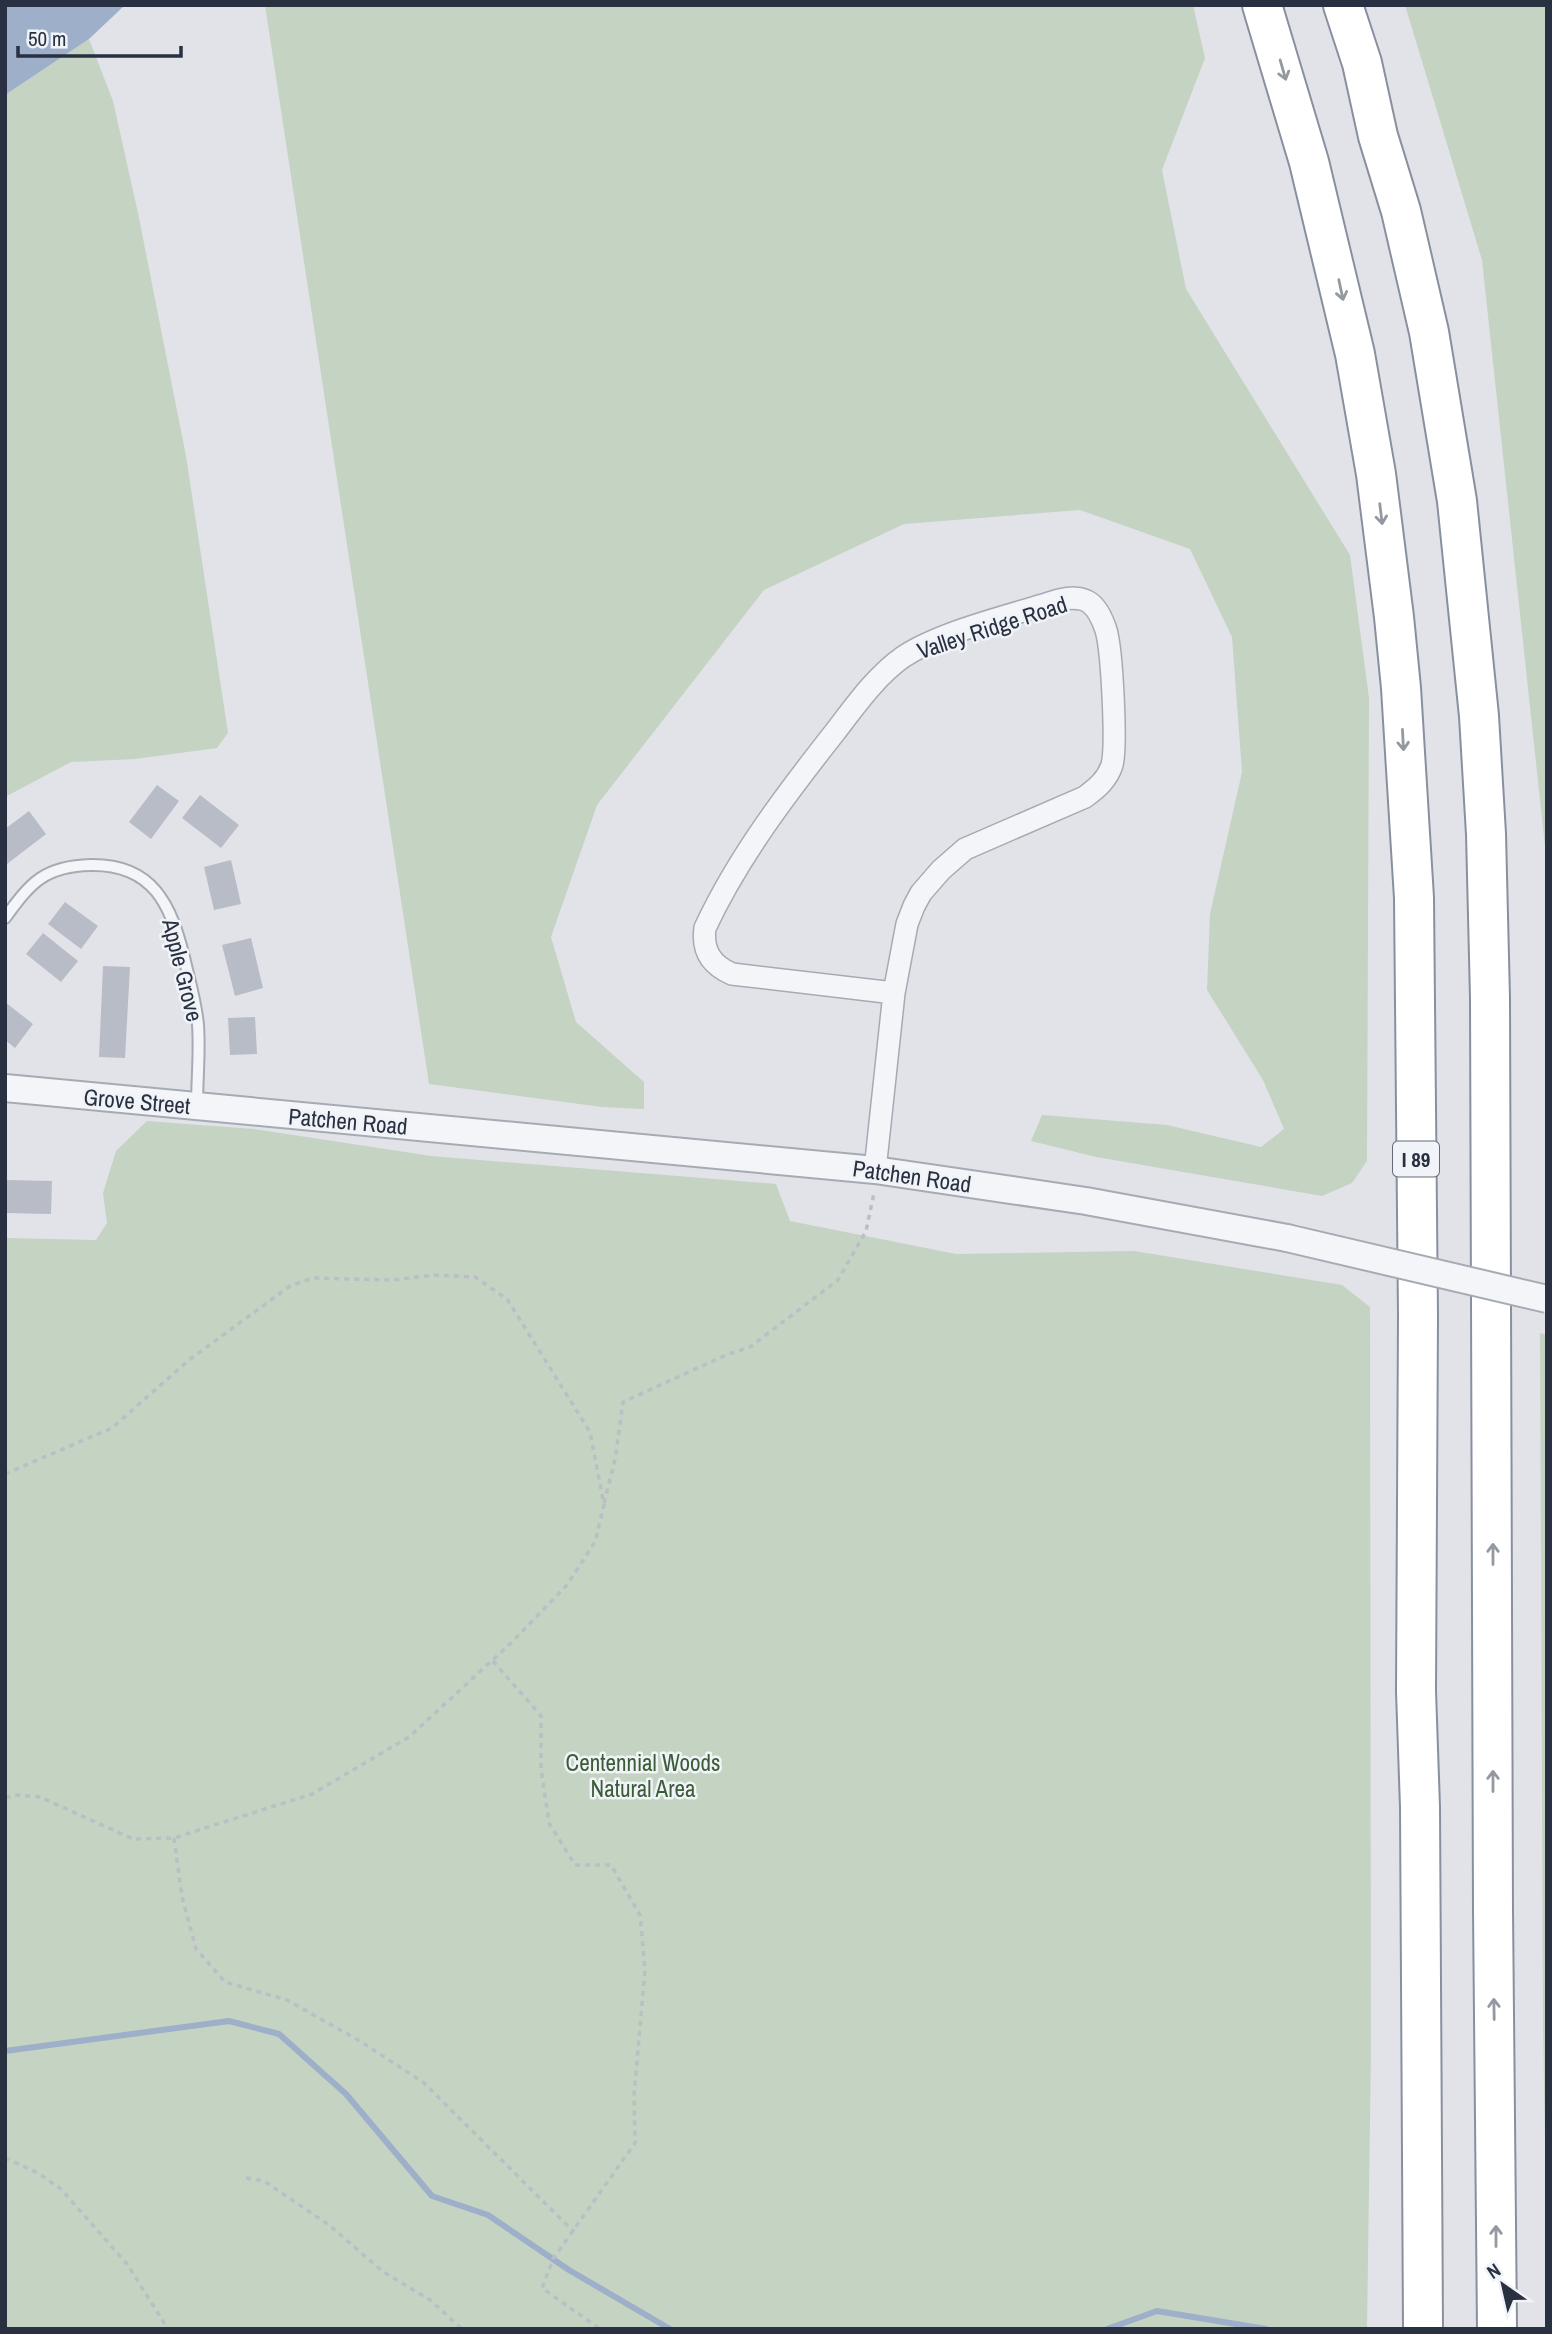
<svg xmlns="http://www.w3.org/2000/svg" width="1552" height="2334" font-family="'Archivo Narrow',sans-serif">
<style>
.green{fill:#c5d3c2}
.water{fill:#9dafc9}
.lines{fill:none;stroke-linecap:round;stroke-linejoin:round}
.stream{stroke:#9dafc9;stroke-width:6}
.building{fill:#b8bcc6}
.service-casing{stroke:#a6aab3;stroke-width:14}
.minor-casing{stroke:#a6aab3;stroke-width:24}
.tertiary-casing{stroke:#a6aab3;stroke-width:30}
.motorway-casing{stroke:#8890a0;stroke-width:42}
.path{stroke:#babec5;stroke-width:3.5;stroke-dasharray:5 5;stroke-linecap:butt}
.service{stroke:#f3f5f8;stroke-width:10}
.minor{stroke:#f3f5f8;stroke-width:21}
.tertiary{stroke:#f3f5f8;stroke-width:26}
.motorway{stroke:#fff;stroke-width:38}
.tertiary-bridge-casing{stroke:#a6aab3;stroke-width:30;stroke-linecap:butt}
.tertiary-bridge{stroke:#f3f5f8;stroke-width:26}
.oneway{stroke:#9498a0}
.labels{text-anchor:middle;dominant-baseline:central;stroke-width:5;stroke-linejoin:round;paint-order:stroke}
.shield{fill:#f0f3f7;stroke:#656a78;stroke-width:2}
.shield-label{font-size:21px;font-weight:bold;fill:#293041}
.street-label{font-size:23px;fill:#293041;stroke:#f0f3f7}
.park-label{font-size:23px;fill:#3b5c37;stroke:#f0f3f7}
</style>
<rect width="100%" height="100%" fill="#e1e3e9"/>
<path class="green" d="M265,5H1193L1205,58L1162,170L1186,289L1350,555L1369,698L1367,1161L1352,1183L1322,1196L1096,1157L1031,1141L1042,1115L1167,1125L1261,1147L1284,1129L1263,1080L1207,990L1210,914L1242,772L1232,637L1190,549L1080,510L904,524L764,590L597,805L551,937L576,1022L644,1082V1109L602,1107L429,1084Z
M1405,5H1547V865L1482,260Z
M89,39L113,101L138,213L186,456L228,733L217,748L135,759L71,762L5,797V95Z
M147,1121L254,1129L431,1156L776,1184L790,1221L956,1254L1134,1251L1342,1285L1370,1307L1371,2048L1367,2329H5V1238L96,1240L107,1223L103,1193L116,1151Z
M1540,1333L1547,1335V2270L1543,2025Z"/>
<path class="water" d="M5,5H125L89,39L5,95Z"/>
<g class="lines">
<path class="stream" d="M5,2051L229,2021L279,2034L346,2094L432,2196L488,2215L569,2270L670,2329
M1107,2329L1157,2311L1266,2329"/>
</g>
<path class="building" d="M157,785L179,801L151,839L129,822Z
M200,795L239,825L221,848L182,818Z
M29,811L46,834L7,864L5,829Z
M231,860L241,904L214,910L204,867Z
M65,902L98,926L81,949L48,924Z
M43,933L78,961L61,982L26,954Z
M251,938L263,988L235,996L222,945Z
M103,966L130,967L125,1058L99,1057Z
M5,1002L33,1024L15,1048L5,1040Z
M255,1017L257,1054L230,1055L228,1018Z
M7,1180L52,1181L51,1214L6,1213Z"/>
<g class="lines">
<g class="service-casing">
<path id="service" d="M5,918C31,882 45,866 91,865C153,864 171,905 184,957C189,979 196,1002 198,1025C200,1052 197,1079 197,1106"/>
</g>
<g class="minor-casing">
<path id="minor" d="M875,1170L894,993L907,924L914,906L921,893L941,870L965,849L1085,797C1097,788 1107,780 1112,765C1117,746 1112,650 1106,630C1103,621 1098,609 1090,603C1081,596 1069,598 1059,600C1013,615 942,631 903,657C876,676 855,706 835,732C787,793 738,857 705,928C702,950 711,965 732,974L894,993"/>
</g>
<g class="tertiary-casing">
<path id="tertiary" d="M5,1088L875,1170L1086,1201L1287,1238"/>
</g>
<g class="motorway-casing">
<path id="motorway" d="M1262,5L1309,162L1355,354L1376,474L1394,617L1401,688L1414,898L1418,1317L1416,1691L1420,1807L1423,2329
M1343,5L1362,63L1378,136L1401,211L1429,332L1457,501L1479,716L1486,834L1490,998L1493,1910L1497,2329"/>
</g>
<path class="path" d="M5,1474L112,1428L189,1360L290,1286L313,1278L393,1280L434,1275L475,1277L507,1299L590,1432L604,1505L595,1542L567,1585L511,1643L409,1737L312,1794L174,1838L133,1839L40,1797L15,1795L5,1798
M604,1503L615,1460L623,1402L726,1355L750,1347L838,1280L866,1231L874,1193
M493,1661L541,1716V1769L549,1823L575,1865H611L640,1915L645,1970L634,2095L635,2143L553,2259L542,2288L600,2329
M174,1838L182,1897L196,1949L225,1982L287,2000L360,2041L424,2083L574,2232
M5,2158L38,2173L61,2189L127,2264L168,2329
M246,2178L264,2181L329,2225L382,2271L430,2300L462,2329"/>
<use href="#service" class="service"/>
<use href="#minor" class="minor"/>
<use href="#tertiary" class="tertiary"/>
<use href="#motorway" class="motorway"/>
<g class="tertiary-bridge-casing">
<path id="tertiary-bridge" d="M1287,1238L1547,1299"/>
</g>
<use href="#tertiary-bridge" class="tertiary-bridge"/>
</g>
<defs><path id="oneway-shaft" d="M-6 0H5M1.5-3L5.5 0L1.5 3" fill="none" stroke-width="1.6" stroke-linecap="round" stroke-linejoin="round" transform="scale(1.75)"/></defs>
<g class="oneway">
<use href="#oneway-shaft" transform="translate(1283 70) rotate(74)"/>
<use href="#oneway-shaft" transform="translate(1341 290) rotate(78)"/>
<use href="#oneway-shaft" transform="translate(1381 514) rotate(83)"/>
<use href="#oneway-shaft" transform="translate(1403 740) rotate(87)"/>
<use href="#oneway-shaft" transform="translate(1493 1554) rotate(-90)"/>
<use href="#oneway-shaft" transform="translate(1493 1781) rotate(-90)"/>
<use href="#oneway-shaft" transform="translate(1494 2009) rotate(-91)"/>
<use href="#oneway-shaft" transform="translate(1496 2236) rotate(-90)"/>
</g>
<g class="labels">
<rect class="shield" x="1393" y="1141.5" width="46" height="35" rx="5"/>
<g class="shield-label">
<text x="1416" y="1159">I 89</text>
</g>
<g class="street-label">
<text transform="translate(992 627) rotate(-18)">Valley Ridge Road</text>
<text transform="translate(183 970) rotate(76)">Apple Grove</text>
<text transform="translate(137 1101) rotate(5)">Grove Street</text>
<text transform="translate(348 1121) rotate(5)">Patchen Road</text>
<text transform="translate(912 1176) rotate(8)">Patchen Road</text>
</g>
<g class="park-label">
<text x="643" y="1762">Centennial Woods<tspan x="643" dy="26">Natural Area</tspan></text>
</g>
</g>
<rect width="1552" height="2334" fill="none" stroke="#293041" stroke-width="14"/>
<g transform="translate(1503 2285) rotate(326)" stroke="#f0f3f7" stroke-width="5" paint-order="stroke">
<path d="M0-5L12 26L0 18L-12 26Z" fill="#293041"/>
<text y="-10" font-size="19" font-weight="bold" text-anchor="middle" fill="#293041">N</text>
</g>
<path d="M18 46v10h163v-10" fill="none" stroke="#293041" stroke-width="3.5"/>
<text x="28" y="46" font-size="21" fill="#293041" stroke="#f0f3f7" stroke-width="5" paint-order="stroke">50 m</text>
</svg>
